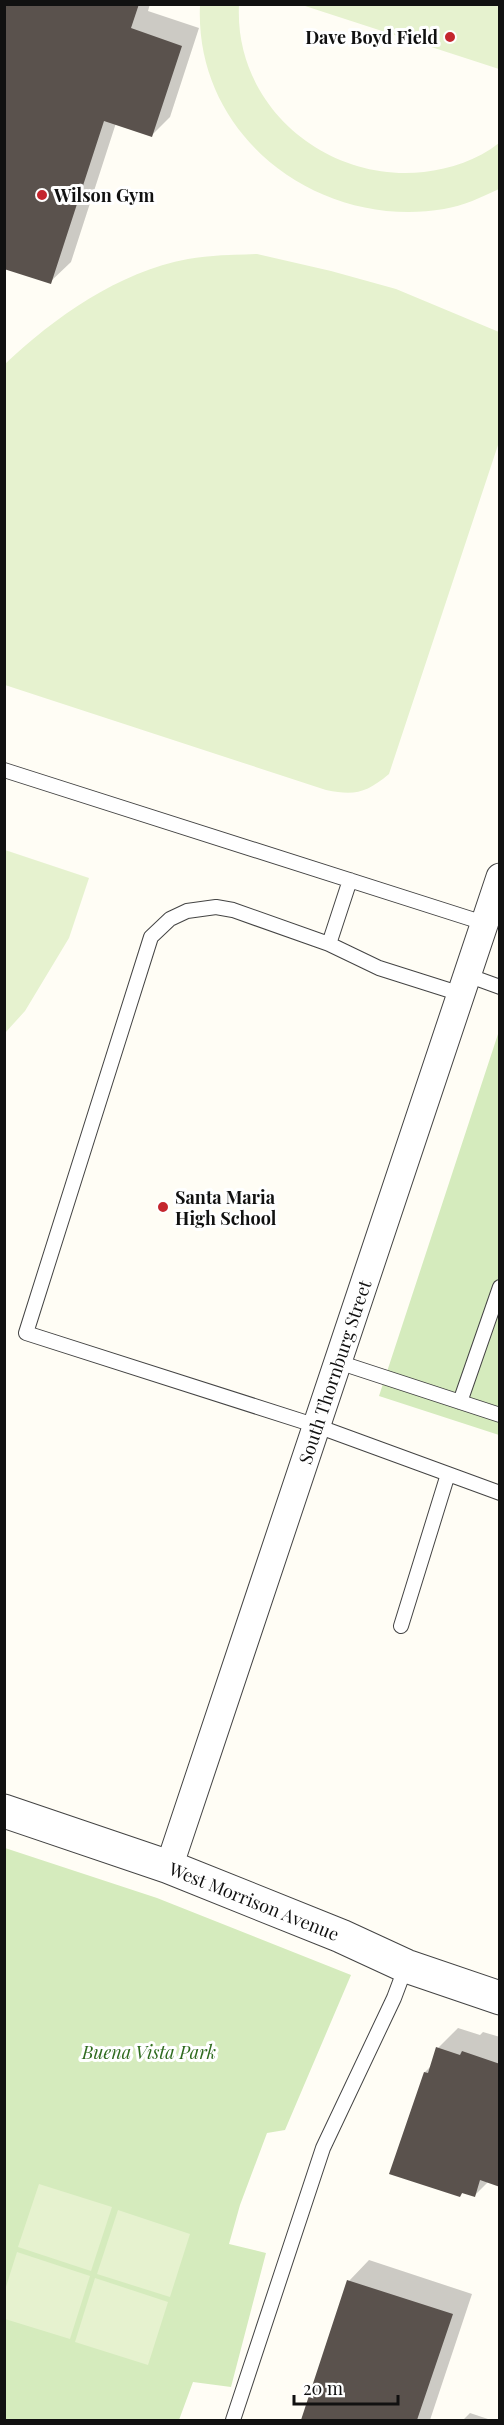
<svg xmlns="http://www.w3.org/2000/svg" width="504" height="2425" font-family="'Playfair Display',serif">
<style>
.green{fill:#d5ebbd}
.pitch{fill:#e6f2cf}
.shadow{fill:#0003}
.building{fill:#5a524d}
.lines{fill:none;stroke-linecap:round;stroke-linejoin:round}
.service-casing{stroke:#444;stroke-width:16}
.minor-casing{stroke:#444;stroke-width:29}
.tertiary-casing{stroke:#444;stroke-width:35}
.service{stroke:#fff;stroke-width:14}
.minor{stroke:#fff;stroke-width:27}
.tertiary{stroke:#fff;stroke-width:33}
.poi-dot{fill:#c4262e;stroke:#fff;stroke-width:2}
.labels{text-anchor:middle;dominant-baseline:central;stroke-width:6;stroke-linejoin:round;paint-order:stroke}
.poi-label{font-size:18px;font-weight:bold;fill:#111;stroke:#fff;text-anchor:start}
.street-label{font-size:18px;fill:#111;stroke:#fff}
.park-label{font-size:18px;font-style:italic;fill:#2f6b1f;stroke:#fff}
</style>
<rect width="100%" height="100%" fill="#fffdf5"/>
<path class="green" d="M499,1031V1435L379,1396Z
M5,1848L157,1898L351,1975L285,2130L267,2133L240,2205L229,2244L266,2253L231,2387L193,2382L179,2420H5Z"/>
<path class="pitch" d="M200,5H239C234,106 326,183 424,172C450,169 478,160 499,143V189C482,197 463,206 444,209C319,230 194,137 200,5Z
M302,5H499V69Z
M257,254L331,271L396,289L499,332V442L389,774C366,793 355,796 326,790L5,685V364C55,317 118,272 188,259C210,255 234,255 257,254Z
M5,850L89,878L69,938L25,1011L5,1033Z
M39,2184L112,2207L91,2271L18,2247Z
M118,2210L190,2234L170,2297L97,2274Z
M17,2252L90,2276L70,2339L5,2319V2290Z
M95,2278L168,2302L148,2365L75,2342Z"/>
<path class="shadow" d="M4,4H150L148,11L199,28L170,117L152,135L116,123L71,262L50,282Z
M458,2028L480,2035L483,2032L500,2037V2186L488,2182L474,2196L463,2192L460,2196L425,2072L432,2065L438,2048Z
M369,2260L472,2294L430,2420H302L349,2281Z
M470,2413L491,2420H463Z"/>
<path class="building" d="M4,4H139L131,28L182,46L152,137L104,121L51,284L4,269Z
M436,2047L460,2055L462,2051L500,2064V2187L480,2180L475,2197L462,2193L460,2197L389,2174L424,2072L428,2073Z
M347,2280L453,2314L417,2420H301Z"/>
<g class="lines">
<g class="service-casing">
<path id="service" d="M4,770L484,923
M329,944L350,880
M467,975L500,987
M461,994L379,968L329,944L233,910L216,907L187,911L170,919L151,937L26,1333L317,1426L500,1493
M338,1362L500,1415
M460,1402L500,1287
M401,1626L448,1474
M233,2420L323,2148L394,1998L406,1966"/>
</g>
<g class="minor-casing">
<g id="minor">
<path id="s1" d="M169,1867L500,877"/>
</g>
</g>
<g class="tertiary-casing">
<g id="tertiary">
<path id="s2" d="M4,1811L169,1867L341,1936L406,1966L500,1998"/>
</g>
</g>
<use href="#service" class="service"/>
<use href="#minor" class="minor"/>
<use href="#tertiary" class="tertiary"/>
</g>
<g class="poi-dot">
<circle cx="450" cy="37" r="6"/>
<circle cx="42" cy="195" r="6"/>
<circle cx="163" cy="1207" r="6"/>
</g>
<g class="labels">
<g class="poi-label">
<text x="438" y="37" text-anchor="end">Dave Boyd Field</text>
<text x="54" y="195">Wilson Gym</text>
<text x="175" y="1197">Santa Maria<tspan x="175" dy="21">High School</tspan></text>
</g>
<g class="street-label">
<text stroke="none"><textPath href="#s1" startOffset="522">South Thornburg Street</textPath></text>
<text stroke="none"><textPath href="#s2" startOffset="266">West Morrison Avenue</textPath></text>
</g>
<g class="park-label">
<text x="149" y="2052">Buena Vista Park</text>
</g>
</g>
<rect width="504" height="2425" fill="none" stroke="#111111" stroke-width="12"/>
<path d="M294 2395v9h104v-9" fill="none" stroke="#111111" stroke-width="3"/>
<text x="303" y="2395" font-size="18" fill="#111111" stroke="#ffffff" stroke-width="4.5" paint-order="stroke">20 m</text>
</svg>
